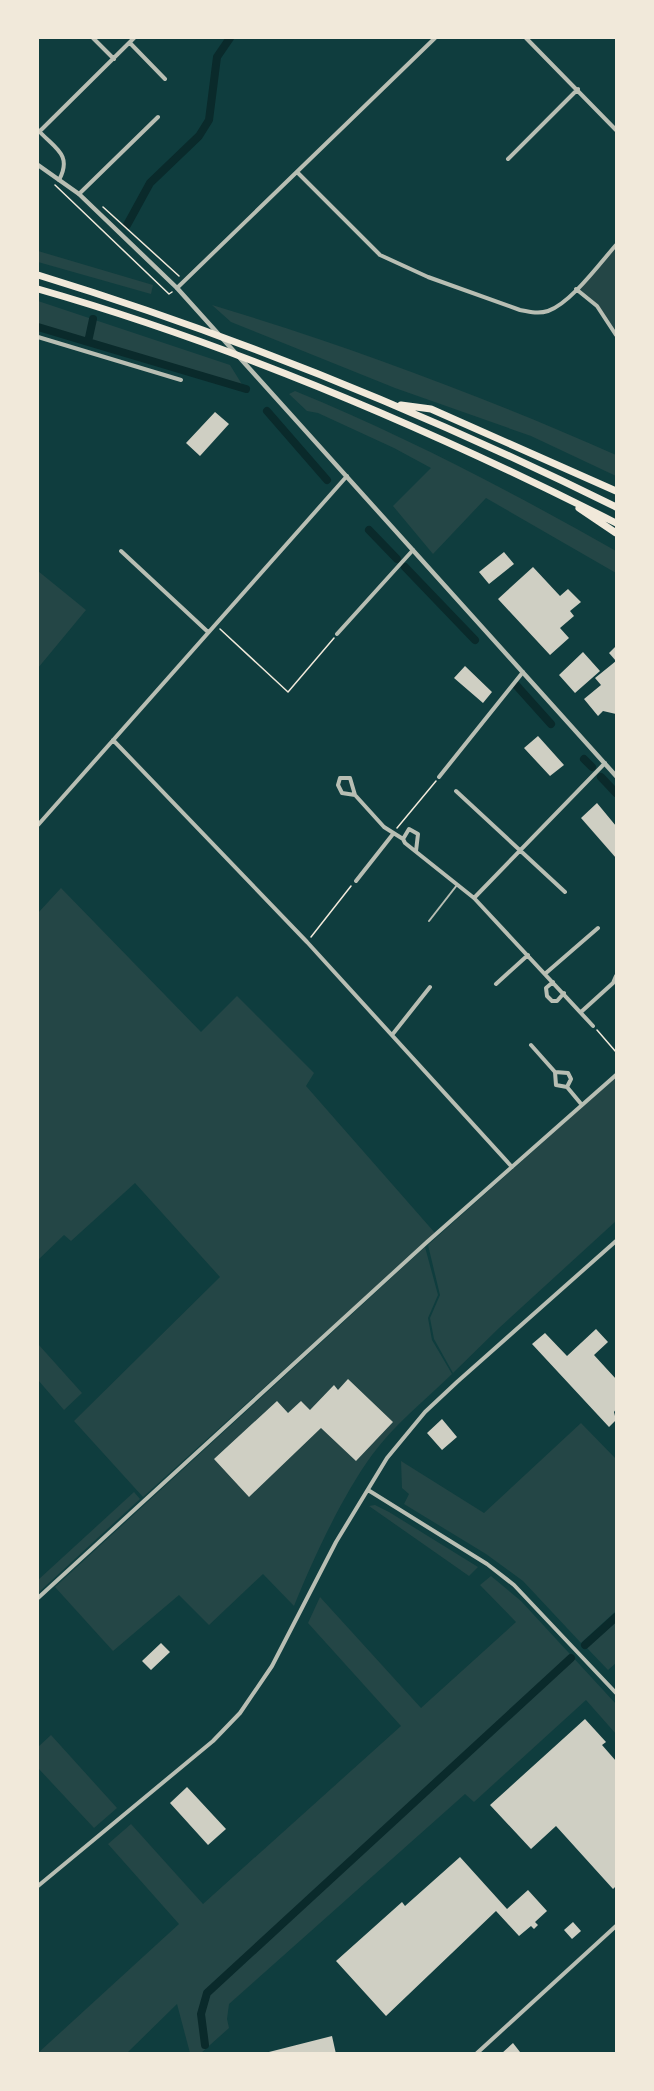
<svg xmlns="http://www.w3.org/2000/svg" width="654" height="2091" font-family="Commissioner,sans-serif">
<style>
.green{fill:#244646}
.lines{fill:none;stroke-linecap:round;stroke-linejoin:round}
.canal{stroke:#0a2a2b;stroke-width:8}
.building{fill:#cfcfc3}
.path{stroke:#f1e9da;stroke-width:1.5}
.service{stroke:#b8beb3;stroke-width:2}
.minor{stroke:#b8beb3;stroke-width:4}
.tertiary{stroke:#b8beb3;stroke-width:4.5}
.motorway{stroke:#f1e9da;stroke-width:7}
</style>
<rect width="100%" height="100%" fill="#0f3d3e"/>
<path class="green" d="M616,245V335L597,306L576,289Z
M38,251L153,285L151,294L38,262Z
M38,301L230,365L243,386L38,325Z
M212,305C349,346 485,397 616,455V476L531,436L395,388L231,322Z
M295,391C407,437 512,492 616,551V573L486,498L433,554L393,506L431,468L394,448L318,413L307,411L289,394Z
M38,571L86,610L38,668Z
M61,888L201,1032L237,996L314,1073L306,1086L435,1233L143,1497L74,1421L220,1277L135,1183L71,1241L64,1235L38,1260V913Z
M616,1077V1221L499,1328L453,1373L434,1339L430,1318L440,1295L428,1245Z
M425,1247L438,1295L428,1318L432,1340L452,1374C425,1400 394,1425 372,1455C342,1496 313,1559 294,1606L263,1574L209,1625L179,1595L113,1651L55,1587Z
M38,1344L82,1393L64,1410L38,1380Z
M581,1423L616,1459V1611L581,1643L523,1581L486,1554L404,1504L409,1494L402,1488L401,1461L484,1513Z
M134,1492L140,1499L38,1593V1580Z
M375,1505L389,1512L478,1567L469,1576L369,1506Z
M491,1576L521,1601L616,1704V1734L586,1700L474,1802L465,1794L229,2004L227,2019L229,2028L201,2053H190L177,2004L127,2053H38L179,1924L108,1844L131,1824L203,1904L401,1726L308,1623L320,1597L421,1708L516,1622L480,1585Z
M616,1620V1663L608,1670L586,1647Z
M51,1735L117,1808L94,1828L38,1768V1747Z"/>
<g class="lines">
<path class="canal" d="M127,225L150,183L199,136L209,120L217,57L230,38
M38,327L88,342L93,319
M88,342L246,389
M267,411L327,480
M369,530L397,559
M405,567L475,640
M516,685L551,724
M584,759L592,767
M601,777L616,793
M585,1645L616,1617
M205,2045L201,2014L207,1993L571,1658"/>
</g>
<path class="building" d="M215,412L229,424L200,456L186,443Z
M504,552L514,564L489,584L479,572Z
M533,567L560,596L568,589L581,602L570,611L574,616L560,628L569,638L550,655L498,599Z
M616,646V714L603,711L598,716L584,699L601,685L595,678L616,661L609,653Z
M583,652L600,671L575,693L559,675Z
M465,666L492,692L483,703L454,678Z
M538,736L564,765L550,776L524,748Z
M597,803L616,826V858L581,818Z
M596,1329L608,1342L594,1355L616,1379V1409L614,1412L616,1420L609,1427L532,1344L545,1333L567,1356Z
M348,1379L393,1422L356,1461L321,1428L249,1497L214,1459L277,1401L288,1413L301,1401L310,1410L334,1385L338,1390Z
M442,1419L457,1437L442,1450L427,1433Z
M161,1643L170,1652L151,1670L142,1661Z
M585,1719L606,1742L602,1745L616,1761V1886L613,1889L556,1826L531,1849L490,1805Z
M187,1787L226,1829L208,1845L170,1803Z
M460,1857L507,1909L528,1890L547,1911L535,1922L538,1925L534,1929L531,1926L519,1936L496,1911L386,2016L336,1961L402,1902L405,1906Z
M573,1922L581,1931L572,1939L564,1930Z
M332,2036L336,2054H265V2053Z
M513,2043L520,2052L501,2054Z"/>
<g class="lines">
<path class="path" d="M55,185L169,294L172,292
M103,207L179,276
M220,629L288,692L334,638
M397,828L436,781
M311,937L351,886
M597,1030L616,1052"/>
<path class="service" d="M429,921L457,885"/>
<path class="minor" d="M93,38L114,59
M526,38L616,130
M130,43L165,79
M38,130C54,148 73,154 59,180
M39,132L134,38
M508,159L578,89
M297,172L380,255L428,277L520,310C530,312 539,314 548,311C571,303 600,263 616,245
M79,194L158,117
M177,288L435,38
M576,289L597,306L616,335
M38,337L181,380
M121,551L208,632
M337,634L413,550
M113,740L307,942L512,1167
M439,777L523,672
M456,791L565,892
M355,795L342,793L338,785L340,778H350L355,795L384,827L403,839
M38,825L347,476
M416,851L418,834L409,829L403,839L405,843L474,898L593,1026
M356,881L393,834
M474,898L605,763
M546,973L598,928
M553,982L546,988L547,996L552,1001H557L564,993
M496,984L528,955
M581,1012L613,983L616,976
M392,1035L430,987
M531,1045L555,1072
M567,1087L556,1085L555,1072L568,1073L571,1079L567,1087L582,1105
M368,1490L487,1564L514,1585L616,1693
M38,1598L427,1242L616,1075
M38,1886L213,1741L240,1713L272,1666L336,1542L387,1458L425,1412L457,1382L616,1241
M476,2054L616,1926"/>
<path class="tertiary" d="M38,165L79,194L177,288L616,776"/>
<path class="motorway" d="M38,275C237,336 430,415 616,507
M38,289C234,345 434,431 616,523
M401,405L431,409L616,491
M579,508L616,533"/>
</g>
<rect width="654" height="2091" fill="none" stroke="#f1e9da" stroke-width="78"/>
</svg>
